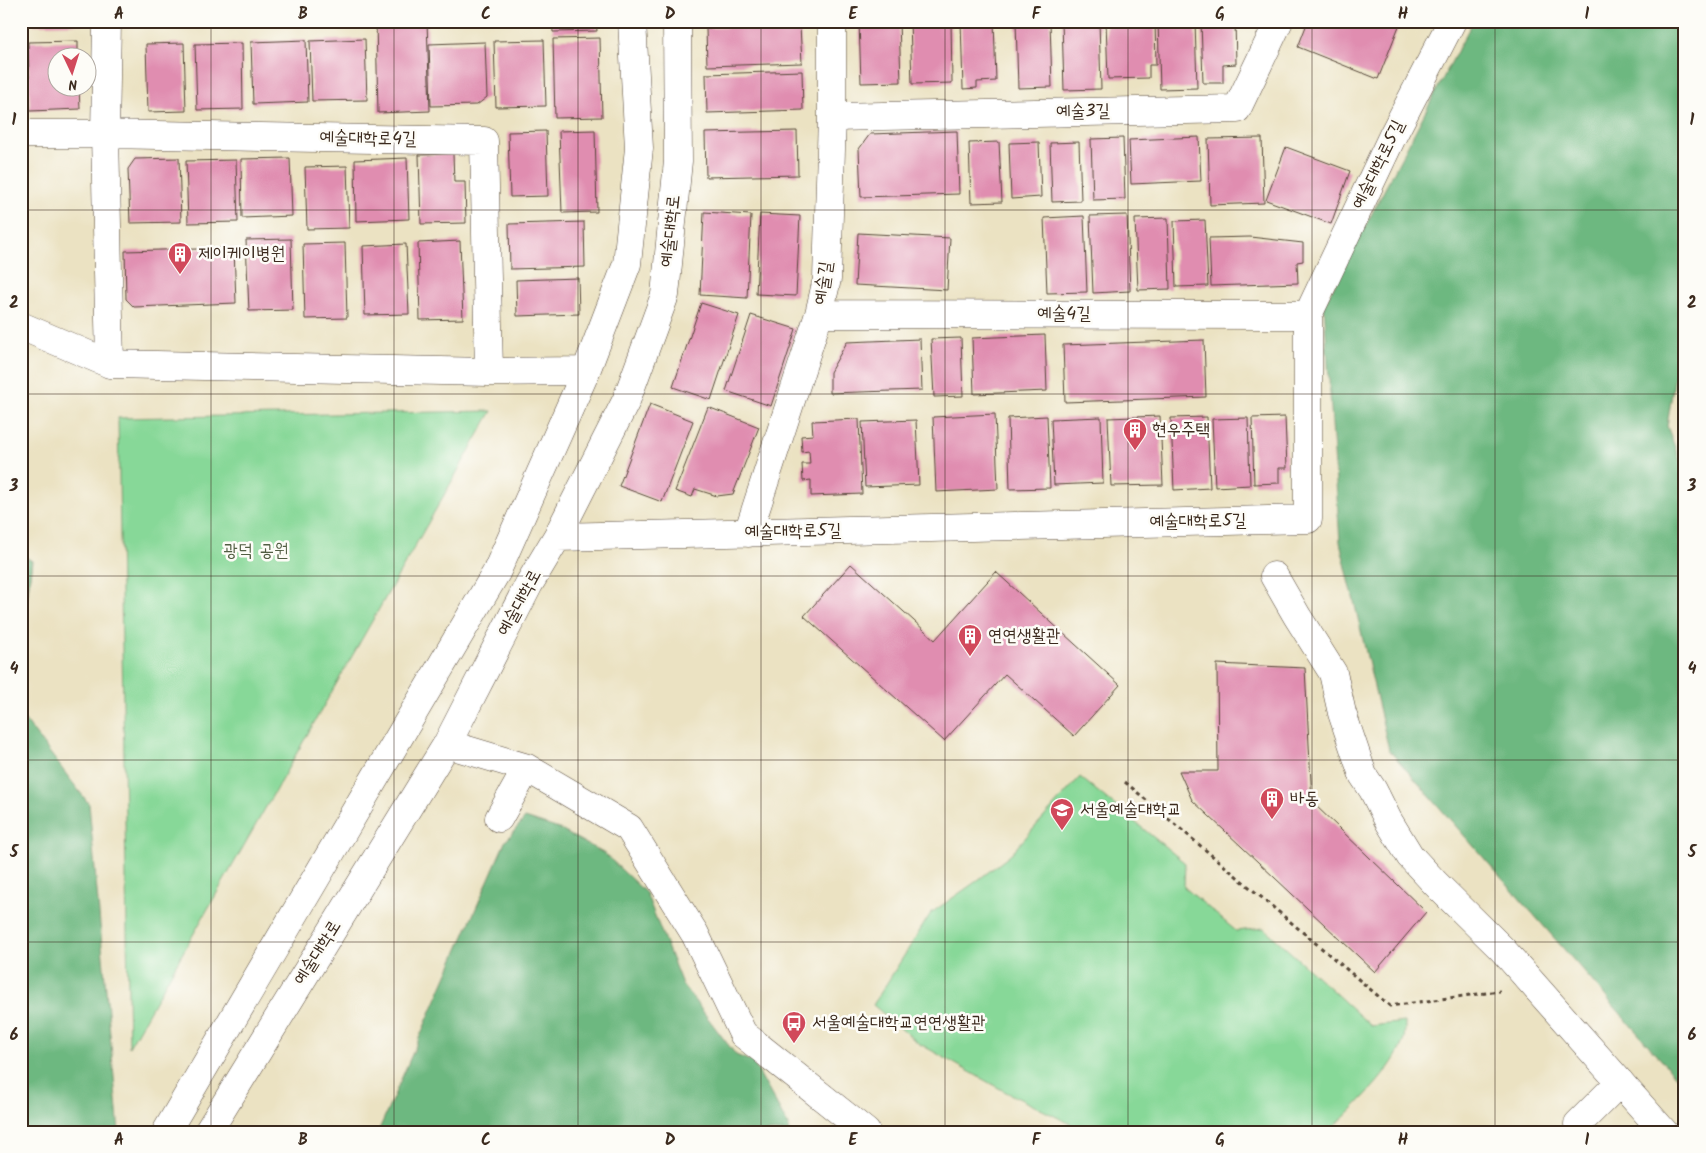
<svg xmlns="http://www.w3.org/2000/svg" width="1706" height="1153" font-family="Kalam,'Poor Story',sans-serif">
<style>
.green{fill:#87d898;stroke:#61815b}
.forest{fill:#6db880;stroke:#54714f}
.building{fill:#e08db0}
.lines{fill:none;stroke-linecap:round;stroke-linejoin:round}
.minor-casing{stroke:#554637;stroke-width:29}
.path{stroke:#554637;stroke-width:3;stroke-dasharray:4 4;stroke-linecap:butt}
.minor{stroke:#fff;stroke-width:28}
.grid{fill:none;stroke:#3b2a1e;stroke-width:1;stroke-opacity:0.55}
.labels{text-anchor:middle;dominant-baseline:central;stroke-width:5;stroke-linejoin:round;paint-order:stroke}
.street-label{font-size:18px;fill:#3b2a1e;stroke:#fdfcf7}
.poi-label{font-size:18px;fill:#3b2a1e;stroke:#fdfcf7;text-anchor:start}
.park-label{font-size:18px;fill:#525e43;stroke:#fdfcf7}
.neatline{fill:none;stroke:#3b2a1e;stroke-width:2}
.grid-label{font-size:16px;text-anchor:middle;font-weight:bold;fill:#3b2a1e}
</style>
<rect width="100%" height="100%" fill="#fdfcf7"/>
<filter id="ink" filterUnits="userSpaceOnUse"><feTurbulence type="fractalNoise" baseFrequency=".02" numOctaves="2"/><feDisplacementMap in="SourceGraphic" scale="10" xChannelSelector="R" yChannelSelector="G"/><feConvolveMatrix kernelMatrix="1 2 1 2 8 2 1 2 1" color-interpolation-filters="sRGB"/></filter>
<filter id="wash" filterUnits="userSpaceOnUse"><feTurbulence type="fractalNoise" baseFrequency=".0096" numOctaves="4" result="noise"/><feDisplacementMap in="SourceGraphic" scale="20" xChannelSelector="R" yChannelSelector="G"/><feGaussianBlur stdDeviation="1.12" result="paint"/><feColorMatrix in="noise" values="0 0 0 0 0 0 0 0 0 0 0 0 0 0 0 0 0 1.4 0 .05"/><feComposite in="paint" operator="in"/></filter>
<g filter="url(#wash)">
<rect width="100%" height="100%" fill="#ebe2c2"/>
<path class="green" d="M492,411L129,1047L118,418Z
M1080,777L1185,863L1184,887L1236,931L1264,928L1371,1026L1405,1022C1405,1027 1405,1033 1404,1038C1396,1069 1352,1109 1329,1132H1087L1004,1091L918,1043L873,1005L931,913L974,883L1008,857Z"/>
<path class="forest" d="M1473,21H1685V310L1667,426L1685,474V1087L1389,750L1340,542L1324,305Z
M21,554L32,561L21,647Z
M21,715L89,804L119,1132H21Z
M525,818L559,829L605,854L646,893L682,984L736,1055L753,1062L789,1127V1132H378L505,842Z"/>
<g id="blocks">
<path class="building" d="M34,21H86V24L34,25Z
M138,21H162V23H138Z
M185,21H235V23L186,25Z
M376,21H427L430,111L378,113Z
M552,21H596L597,31L553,32Z
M859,21H899L901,82L861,83Z
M910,21H951L952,83L912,84Z
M961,21H994L996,81L977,82V88L963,89Z
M1016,21H1050L1052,87L1018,88Z
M1062,21H1099L1101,89L1064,90Z
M1106,21H1155L1156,65H1149V78L1108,79Z
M1158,21H1195L1197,88L1160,89Z
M1201,21H1235L1236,64L1223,65V83H1203Z
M1308,21H1401L1378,79L1298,47Z
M800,26L802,63L707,66L706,28Z
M600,38L602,117L555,118L553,39Z
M365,39L367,100L312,101L310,41Z
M306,40L308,102L253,104L251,42Z
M544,40L546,106L496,107L494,41Z
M78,41V58H58V88H79L80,109L30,111L28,42Z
M485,42L487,97L477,105L431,106L429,44Z
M184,43L186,111L148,112L146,44Z
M242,43L243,109L197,110L195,44Z
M802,71L803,110L707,113L706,74Z
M595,130L597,212L562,213L559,131Z
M546,131L548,196L510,197L508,132Z
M797,131L798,175L706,177L705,133Z
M957,131L959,194L861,197L859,149L870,134Z
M1199,137L1201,181L1131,184L1129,140Z
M1123,138L1125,199L1093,200L1091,139Z
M1262,138L1264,203L1210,205L1208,139Z
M999,142L1002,202L971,203L969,143Z
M1039,142L1041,197L1011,199L1009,143Z
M1079,142L1081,201L1052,202L1050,143Z
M1286,147L1350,171L1331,224L1266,200Z
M453,154L454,182H465L466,223L421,224L419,155Z
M179,158L181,222L130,223L128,169L135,159Z
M290,158L292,216L242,218L241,159Z
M407,158L409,219L356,221L355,160Z
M236,160L238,222L188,223L186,161Z
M347,166L349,228L307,229L305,167Z
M704,212L751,215L747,298L700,295Z
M760,214L800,216L796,296L756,294Z
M1127,215L1130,291L1093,293L1090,216Z
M1084,216L1087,292L1047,293L1044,218Z
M1168,218L1170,289L1138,290L1135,219Z
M1205,220L1208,286L1176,287L1174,221Z
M584,222L585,267L510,269L509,224Z
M858,233L950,238L947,290L855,285Z
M1250,237L1303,243V261L1297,262L1298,283L1211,286L1209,238Z
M291,239L293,310L249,311L246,240Z
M460,241L463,319L420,320L418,243Z
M345,243L347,318L305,319L303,244Z
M406,244L409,314L365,315L363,246Z
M234,248L236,303L134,307L126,299L125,251Z
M578,278L579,314L517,316L516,280Z
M701,303L739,315L711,400L673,387Z
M751,315L796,329L771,406L726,391Z
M1045,335L1047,391L974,394L972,338Z
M961,338L963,396L934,397L931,339Z
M920,339L922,390L830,393V372L847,342Z
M1204,340L1206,397L1065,402L1063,345Z
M650,404L693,421L662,502L619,486Z
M708,407L759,427L733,494L717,496L695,489L692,497L675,491Z
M995,414L998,489L936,492L933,417Z
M1047,416L1050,488L1010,489L1008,418Z
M1160,416L1163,485L1111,486L1108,418Z
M1101,417L1103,483L1054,485L1051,419Z
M1207,417L1210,488L1174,490L1171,418Z
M1285,417L1287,468H1279V483L1254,484L1252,418Z
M1248,418L1250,485L1215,487L1212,419Z
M859,419L862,494L811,496V480L803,481L802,464H810L809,451L802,452L801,436L813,435L812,421Z
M916,420L919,485L865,487L862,422Z
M851,564L935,640L996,572L1120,685L1074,736L1005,674L944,741L804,616Z
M1217,664L1305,668L1312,802L1426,912L1375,972L1192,800L1179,771H1218Z"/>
</g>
</g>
<g filter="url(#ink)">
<use href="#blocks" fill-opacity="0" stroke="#554637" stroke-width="1"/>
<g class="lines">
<g class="minor-casing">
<path id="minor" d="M107,21L105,134L110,364
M832,117L1237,109L1279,21
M21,134H105L484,141L489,372
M819,314L1308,315
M21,326L110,364L489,372L586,371
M748,533L819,314L827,279L832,117V21
M557,537L1308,519V315L1393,135L1452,21
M1274,576L1297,616L1333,673L1342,713L1363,775L1373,790L1388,820L1410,856L1435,883L1502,949L1664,1132
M447,744L527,768L629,828L695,934L743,1034L866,1132
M499,818L527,768
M1578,1124L1620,1082
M166,1132L496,573L586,371L627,264L639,148L632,21
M208,1132L447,744L529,584L557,537L626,401L665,295L678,161L677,21"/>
</g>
<path class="path" d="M1125,782L1390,1006L1500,991"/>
<use href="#minor" class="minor"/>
</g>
</g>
<path class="grid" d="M211,21V1132M394,21V1132M578,21V1132M761,21V1132M945,21V1132M1128,21V1132M1312,21V1132M1495,21V1132M21,210H1685M21,394H1685M21,576H1685M21,760H1685M21,942H1685"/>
<defs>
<g id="building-pin" transform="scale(1.25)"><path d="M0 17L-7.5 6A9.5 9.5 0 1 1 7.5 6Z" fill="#d1495b" stroke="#fdfcf7"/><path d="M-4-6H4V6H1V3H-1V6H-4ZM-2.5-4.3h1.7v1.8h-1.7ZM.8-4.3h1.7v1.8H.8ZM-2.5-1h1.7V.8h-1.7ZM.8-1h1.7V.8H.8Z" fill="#fff"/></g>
<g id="university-pin" transform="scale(1.25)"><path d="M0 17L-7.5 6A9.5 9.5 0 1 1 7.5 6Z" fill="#d1495b" stroke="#fdfcf7"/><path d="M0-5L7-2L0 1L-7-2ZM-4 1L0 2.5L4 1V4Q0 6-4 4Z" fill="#fff"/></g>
<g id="bus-pin" transform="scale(1.25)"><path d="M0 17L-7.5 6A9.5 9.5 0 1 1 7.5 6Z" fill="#d1495b" stroke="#fdfcf7"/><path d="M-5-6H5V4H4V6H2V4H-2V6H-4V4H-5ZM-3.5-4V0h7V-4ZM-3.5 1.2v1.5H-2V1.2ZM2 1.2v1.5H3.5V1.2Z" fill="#fff"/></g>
</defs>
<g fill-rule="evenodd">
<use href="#building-pin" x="180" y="254"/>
<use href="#building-pin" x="1135" y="430"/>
<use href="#building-pin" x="970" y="636"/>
<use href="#building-pin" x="1272" y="799"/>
<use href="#university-pin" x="1062" y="810"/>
<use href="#bus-pin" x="794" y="1023"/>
</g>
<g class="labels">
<g class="street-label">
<text transform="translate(1083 112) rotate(-1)">예술3길</text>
<text transform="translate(368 139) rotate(1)">예술대학로4길</text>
<text transform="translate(1379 165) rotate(-64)">예술대학로5길</text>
<text transform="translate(671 231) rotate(-84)">예술대학로</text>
<text transform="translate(824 283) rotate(-82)">예술길</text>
<text x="1064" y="314">예술4길</text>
<text transform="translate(1198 522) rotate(-1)">예술대학로5길</text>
<text transform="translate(793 532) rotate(-1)">예술대학로5길</text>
<text transform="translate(520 603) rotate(-62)">예술대학로</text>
<text transform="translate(318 953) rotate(-58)">예술대학로</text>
</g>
<g class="poi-label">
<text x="198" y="254">제이케이병원</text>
<text x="1152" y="430">현우주택</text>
<text x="988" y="636">연연생활관</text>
<text x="1290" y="799">바동</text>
<text x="1080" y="810">서울예술대학교</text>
<text x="812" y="1023">서울예술대학교연연생활관</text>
</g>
<g class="park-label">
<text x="256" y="551">광덕 공원</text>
</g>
</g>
<rect width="1706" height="1153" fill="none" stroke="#fdfcf7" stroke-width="55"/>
<g transform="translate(72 72) rotate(176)"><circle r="24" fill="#fdfcf7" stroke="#afa8a0"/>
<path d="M0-4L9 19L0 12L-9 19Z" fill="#d1495b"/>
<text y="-8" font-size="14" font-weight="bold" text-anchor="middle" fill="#3b2a1e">N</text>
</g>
<rect x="28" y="28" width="1650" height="1098" class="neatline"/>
<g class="grid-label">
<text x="119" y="19">A</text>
<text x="303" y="19">B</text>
<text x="486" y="19">C</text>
<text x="670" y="19">D</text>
<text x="853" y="19">E</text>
<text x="1036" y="19">F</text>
<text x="1220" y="19">G</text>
<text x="1403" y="19">H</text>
<text x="1587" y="19">I</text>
<text x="14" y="125">1</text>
<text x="1692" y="125">1</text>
<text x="14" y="308">2</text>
<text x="1692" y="308">2</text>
<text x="14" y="491">3</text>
<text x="1692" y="491">3</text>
<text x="14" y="674">4</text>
<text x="1692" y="674">4</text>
<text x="14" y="857">5</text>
<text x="1692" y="857">5</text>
<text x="14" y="1040">6</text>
<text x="1692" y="1040">6</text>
<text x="119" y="1145">A</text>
<text x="303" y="1145">B</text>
<text x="486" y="1145">C</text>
<text x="670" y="1145">D</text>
<text x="853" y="1145">E</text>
<text x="1036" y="1145">F</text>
<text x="1220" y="1145">G</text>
<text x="1403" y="1145">H</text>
<text x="1587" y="1145">I</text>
</g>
</svg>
